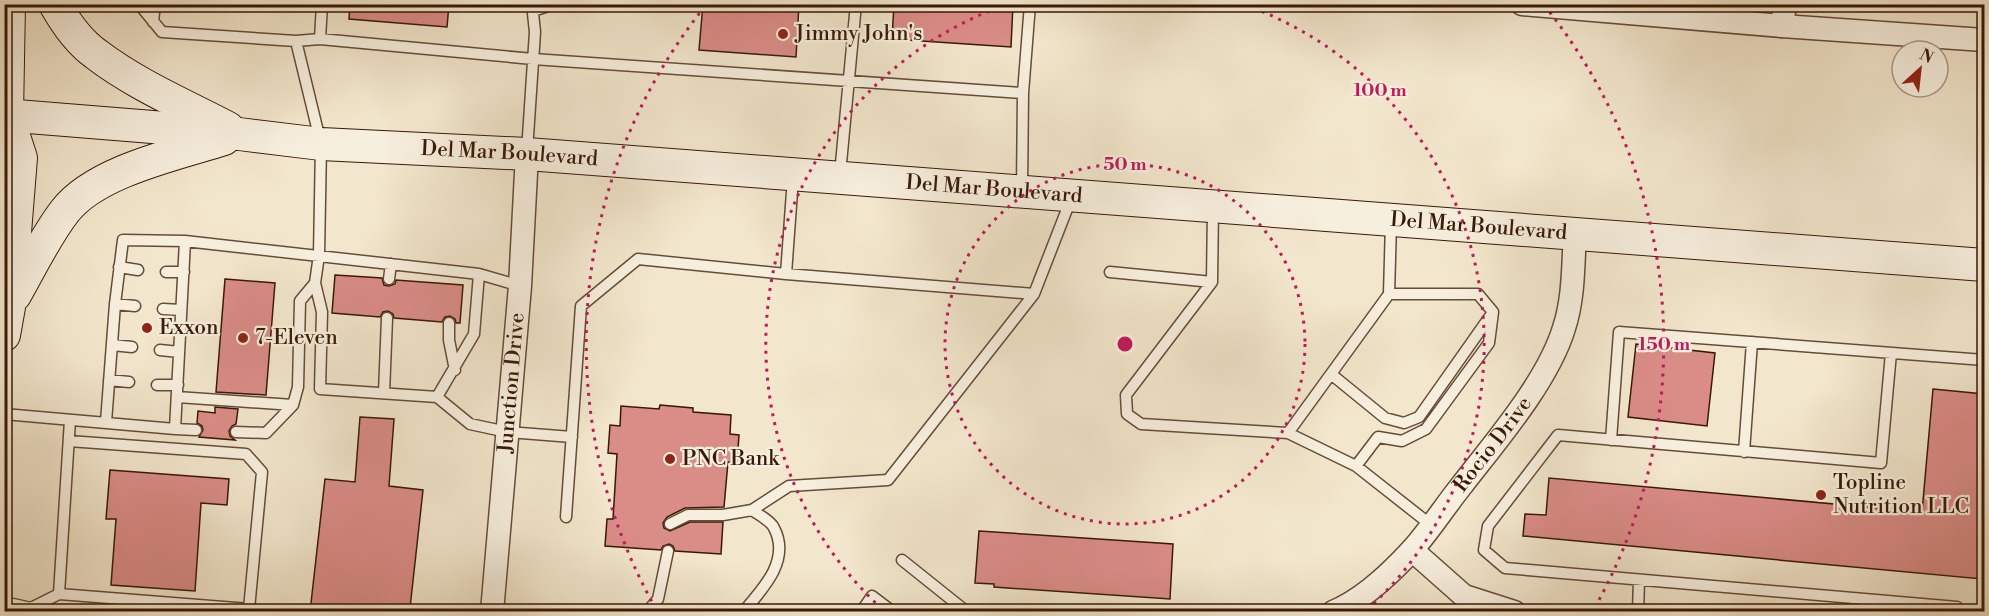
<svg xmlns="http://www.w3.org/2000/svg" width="1989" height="616" font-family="'Libre Bodoni',serif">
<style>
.building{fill:#da8c87;stroke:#381906;stroke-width:1.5}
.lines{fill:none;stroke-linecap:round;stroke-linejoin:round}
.lane-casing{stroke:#664c38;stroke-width:13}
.street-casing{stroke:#664c38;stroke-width:25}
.secondary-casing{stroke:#381906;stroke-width:34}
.lane{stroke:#f7efde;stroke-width:10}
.street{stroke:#f7efde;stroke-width:22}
.secondary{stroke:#f7efde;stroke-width:32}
.ring{fill:none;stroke:#c2185b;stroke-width:3;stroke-dasharray:3 6}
.poi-dot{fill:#8f2418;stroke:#f7efde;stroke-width:2}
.labels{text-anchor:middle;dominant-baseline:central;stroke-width:4.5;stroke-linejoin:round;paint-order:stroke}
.poi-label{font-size:21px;fill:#381906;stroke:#f7efde;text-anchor:start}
.street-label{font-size:21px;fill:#381906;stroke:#f7efde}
.centre{fill:#c2185b;stroke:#f7efde;stroke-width:3}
.ring-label{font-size:18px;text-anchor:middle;font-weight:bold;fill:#c2185b;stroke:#f7efde;stroke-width:4.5;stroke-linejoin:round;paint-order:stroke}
</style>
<rect width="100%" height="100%" fill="#f2e6cc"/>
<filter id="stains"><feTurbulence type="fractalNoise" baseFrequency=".00333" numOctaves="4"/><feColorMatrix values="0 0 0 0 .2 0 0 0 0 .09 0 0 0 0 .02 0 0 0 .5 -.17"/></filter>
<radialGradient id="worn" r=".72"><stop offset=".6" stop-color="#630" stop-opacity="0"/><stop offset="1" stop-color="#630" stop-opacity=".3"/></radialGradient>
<path class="building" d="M350,4H449L447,27L349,19Z
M703,4H799L796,57L699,50Z
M894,4H1013L1011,47L892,39Z
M335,275L382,278L384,285L389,286L395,284L396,280L463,285L460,323H456L455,319L450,316L445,317L442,322L394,318L393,314L388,311L383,312L380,317L332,313Z
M225,279L275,283L266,395L216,392Z
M1636,344L1715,353L1707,426L1628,417Z
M1933,389L1984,394V547L1982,579L1523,536L1525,514L1546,515L1549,478L1922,512Z
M660,405L693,408V412L731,415L730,434L739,435L737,463L728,462L724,507L685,508L667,517L663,523L664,528L670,531L690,522H723L721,554L675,551L673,546L669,544L663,546L661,550L605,546L607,519H613L617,454L608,453L610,425L620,426L621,406L659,409Z
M215,407L238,409L236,424L232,426L229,431L230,436L235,440L199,437L203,430L202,426L197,423L198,411L215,413Z
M360,417L394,419L389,486L423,490L410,608L400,606V612H310L325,479L355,482Z
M110,470L229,479L227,505L201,503L195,591L111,585L116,519H106Z
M979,531L1173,544L1170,599L994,587V584L975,583Z"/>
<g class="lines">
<g class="lane-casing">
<path id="lane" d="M139,4L162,32L296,41
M322,4L320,39L533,59L1023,93
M533,11L554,4
M153,22L155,4
M527,151L535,32L532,4
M840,174L856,4
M1022,189L1023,93L1030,4
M1213,208L1212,282L1126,395L1127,414L1141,424L1288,433L1356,466L1431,525
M119,267L138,270
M166,272H184
M1110,272L1212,282
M786,274L1034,294
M389,279L391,264
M315,283L322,312L320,389L437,397L470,424L507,432L572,437
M115,304L135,306
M163,309L181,310
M449,323V340L455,370
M112,345L132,347
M160,350L179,352
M1891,353L1881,463L1558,435L1488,526L1484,550L1505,568L1957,607V612
M1331,374L1385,418L1404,423L1419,417L1491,315
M109,380L129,382
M157,385H178
M384,393L387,318
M177,397L293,405
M437,397L474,334L479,274
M4,414L175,429L185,241L479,274L520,286
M106,422L115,304L123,240L185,241
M175,429L196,430
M236,432L266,433L293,405L298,387L300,301L315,283L319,255L321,144L296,41L320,39
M1288,433L1389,294L1391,223
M1611,440L1619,332L1984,360
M1744,452L1752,342
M1356,466L1378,437L1402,441L1426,429L1489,343L1493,312L1478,294H1389
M566,517L581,306L638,259L786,274L793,178
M670,524L688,515H723L752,510L789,486L888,480L1034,294L1071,199
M902,560L967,612
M59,594L249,609L262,472L246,454L69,441
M4,602L31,608L59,594L70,420
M647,612L658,599L668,551
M743,612C763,589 791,560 774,528C771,521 759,515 752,510
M861,612L872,596L893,612
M1638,612L1639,580"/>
</g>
<g class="street-casing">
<g id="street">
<path d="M1522,4L1782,26L1984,40"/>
<path d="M1782,26L1785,4"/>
<path d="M1412,550L1464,596L1514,612"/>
<path id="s1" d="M492,612L520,286L527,154"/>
<path id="s2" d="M1333,612C1363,600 1390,574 1412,550C1430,530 1445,506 1462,485C1496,441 1548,381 1564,328C1574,298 1573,264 1575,232"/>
</g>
</g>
<g class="secondary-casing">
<g id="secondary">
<path d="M55,4C65,22 79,42 96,54C135,84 184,105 228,128"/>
<path id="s3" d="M4,115L239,134L321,144L527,154L1984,265"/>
<path d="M15,295C31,267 45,237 65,211C96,171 177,154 224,139"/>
<path d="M4,335L9,307L21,158L7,115L9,4"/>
</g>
</g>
<use href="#lane" class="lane"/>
<use href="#street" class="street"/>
<use href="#secondary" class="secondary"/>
</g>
<g class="ring">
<circle cx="1125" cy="344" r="180"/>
<path d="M882 609A360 360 0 0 1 1005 5M1245 5A360 360 0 0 1 1368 609"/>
<path d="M656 609A539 539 0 0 1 706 5M1544 5A539 539 0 0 1 1594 609"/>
</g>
<g class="poi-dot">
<circle cx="783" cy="34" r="6"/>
<circle cx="147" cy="328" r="6"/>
<circle cx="243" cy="338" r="6"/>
<circle cx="670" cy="459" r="6"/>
<circle cx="1821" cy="495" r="6"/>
</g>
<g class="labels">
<g class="poi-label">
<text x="795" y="34">Jimmy John's</text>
<text x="159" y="328">Exxon</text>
<text x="255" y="338">7-Eleven</text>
<text x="682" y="459">PNC Bank</text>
<text x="1833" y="483">Topline<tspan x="1833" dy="24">Nutrition LLC</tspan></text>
</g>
<g class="street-label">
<text stroke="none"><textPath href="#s3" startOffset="507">Del Mar Boulevard</textPath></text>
<text stroke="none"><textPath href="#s3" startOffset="993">Del Mar Boulevard</textPath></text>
<text stroke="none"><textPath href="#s3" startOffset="1479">Del Mar Boulevard</textPath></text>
<text stroke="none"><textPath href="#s1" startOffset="230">Junction Drive</textPath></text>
<text stroke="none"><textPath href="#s2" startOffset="234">Rocio Drive</textPath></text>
</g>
</g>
<circle cx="1125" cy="344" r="9" class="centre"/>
<g class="ring-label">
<text x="1380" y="96">100 m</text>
<text x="1125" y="170">50 m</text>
<text x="1664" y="350">150 m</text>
</g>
<rect width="1989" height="616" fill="none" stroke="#f2e6cc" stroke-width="24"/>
<rect x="6" y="6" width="1977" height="604" fill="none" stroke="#381906" stroke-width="3"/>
<rect x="12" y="12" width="1965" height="592" fill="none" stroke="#381906" stroke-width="1.5"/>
<g transform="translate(1920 69) rotate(27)"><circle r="28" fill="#f7efde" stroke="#ab9988" stroke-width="1.5"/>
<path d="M0-4.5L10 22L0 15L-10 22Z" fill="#8f2418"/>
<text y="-9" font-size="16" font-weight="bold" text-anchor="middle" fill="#381906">N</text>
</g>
<rect width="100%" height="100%" filter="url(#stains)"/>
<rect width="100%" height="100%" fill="url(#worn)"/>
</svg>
